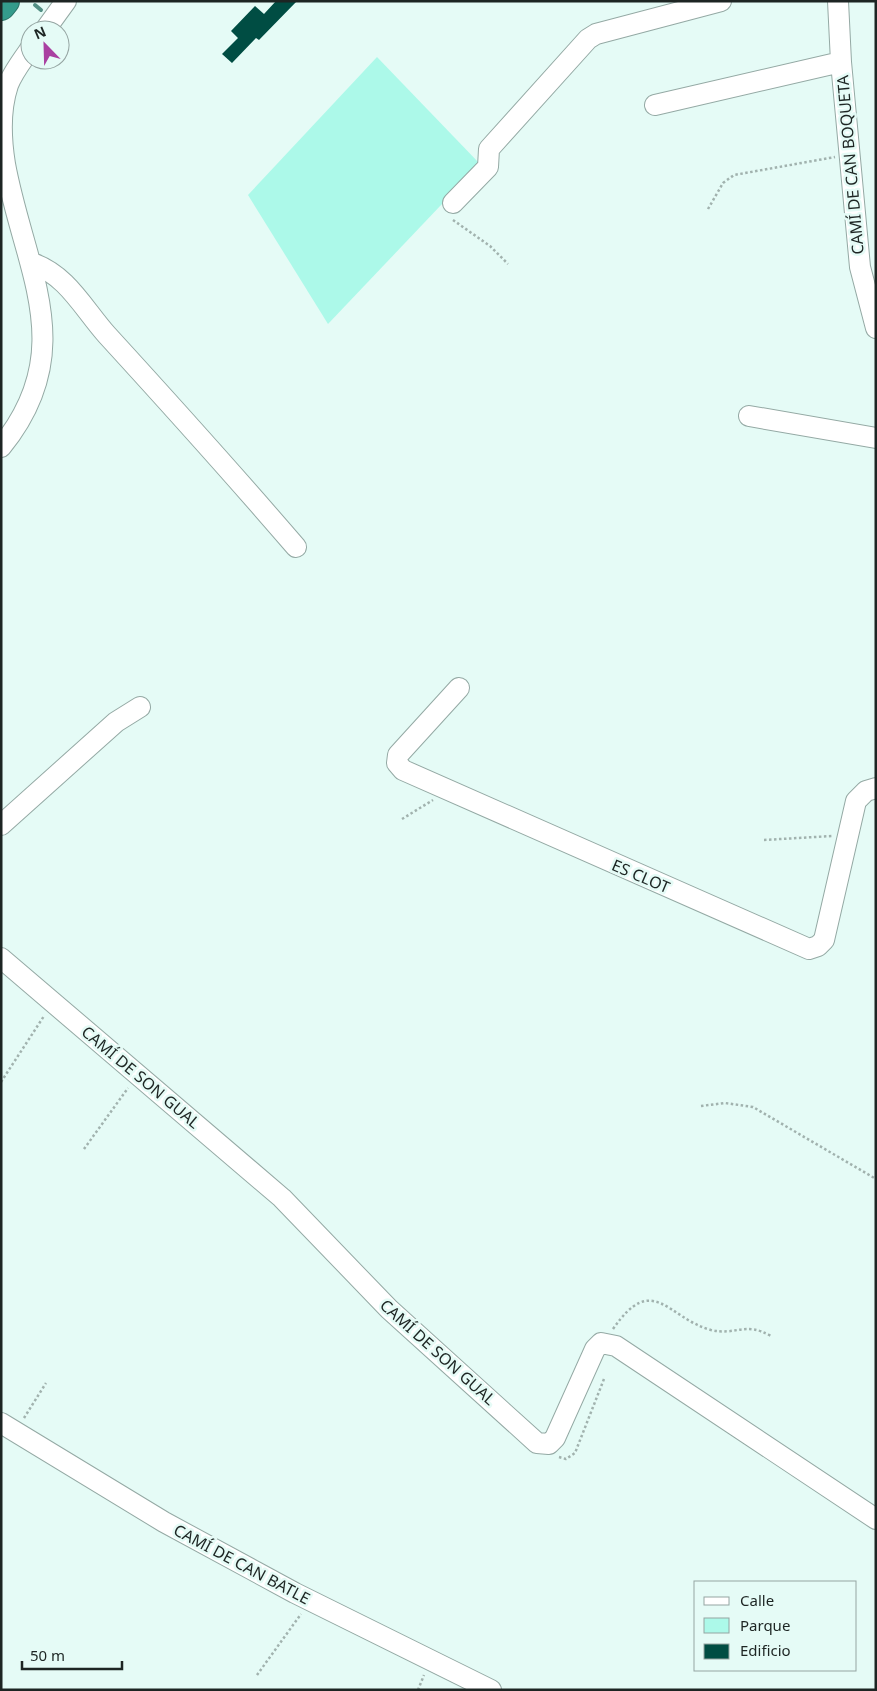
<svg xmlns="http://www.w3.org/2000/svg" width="877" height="1691" font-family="'Noto Sans',sans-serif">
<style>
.green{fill:#acf9e9}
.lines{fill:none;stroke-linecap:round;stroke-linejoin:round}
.stream{stroke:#528f84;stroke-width:4}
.building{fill:#004d43}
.minor-casing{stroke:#94a9a4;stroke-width:22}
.highway-casing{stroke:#2c7267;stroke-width:30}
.path{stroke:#a1b2ae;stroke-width:2.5;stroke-dasharray:2.5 2.5;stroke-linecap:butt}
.minor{stroke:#fff;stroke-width:20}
.highway{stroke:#349b8b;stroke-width:28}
.labels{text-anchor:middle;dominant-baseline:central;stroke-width:5;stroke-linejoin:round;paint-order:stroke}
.street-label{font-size:16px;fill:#1d2523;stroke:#e5fbf6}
</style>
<rect width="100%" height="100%" fill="#e5fbf6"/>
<path class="green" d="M377,57L480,164L328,324L248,195Z"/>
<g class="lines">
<path class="stream" d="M35,5L41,10"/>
</g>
<path class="building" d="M276,1H297L259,40L256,38L232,63L222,54L238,38L231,31L255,6L264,14Z"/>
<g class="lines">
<g class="minor-casing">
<path id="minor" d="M838,1L841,62L860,267L876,328
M45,30L66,1
M655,105L841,62
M453,203L488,167L489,149L588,39L596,34L721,1
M32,263C67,275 83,308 107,335C171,405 234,475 296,547
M749,416L876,438
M1,447C81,349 24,269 5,164C1,139 0,109 8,85C13,72 22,61 30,49
M459,688L398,755L397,763L403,770L809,949L818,946L824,940L856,801L866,791L876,788
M1,825L116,722L140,707
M1,958L282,1198L389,1309L537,1443L549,1444L555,1438L595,1349L601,1343L616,1346L876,1519
M1,1423L164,1522L295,1593L491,1690"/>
</g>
<g class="highway-casing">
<path id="highway" d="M1,6L5,1"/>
</g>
<path class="path" d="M708,209L723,183L734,175L835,157
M453,220L490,246L508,264
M402,819L433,800
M764,840L832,836
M1,1082L44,1016
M701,1106L725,1103L753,1107L876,1179
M84,1149L128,1088
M613,1329C653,1271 667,1318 711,1330C735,1336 745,1321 771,1336
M24,1418L46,1383
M559,1457L566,1459L575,1453L604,1379
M257,1675L301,1614
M418,1690L424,1675"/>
<use href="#minor" class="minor"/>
<use href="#highway" class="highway"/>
</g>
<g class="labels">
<g class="street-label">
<text transform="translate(850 165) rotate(-95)">CAMÍ DE CAN BOQUETA</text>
<text transform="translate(641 876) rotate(23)">ES CLOT</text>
<text transform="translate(141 1077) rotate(40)">CAMÍ DE SON GUAL</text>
<text transform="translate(438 1352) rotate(42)">CAMÍ DE SON GUAL</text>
<text transform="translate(242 1564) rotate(28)">CAMÍ DE CAN BATLE</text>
</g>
</g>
<rect width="877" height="1691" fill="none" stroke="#1d2523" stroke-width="5"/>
<rect x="694" y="1581" width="162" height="90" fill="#e5fbf6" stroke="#95a5a2"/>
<rect x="704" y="1597" width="25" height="8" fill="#ffffff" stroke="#95a5a2"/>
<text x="740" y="1606" font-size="15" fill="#1d2523">Calle</text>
<rect x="704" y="1618" width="25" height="15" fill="#acf9e9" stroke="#95a5a2"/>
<text x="740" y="1631" font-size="15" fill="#1d2523">Parque</text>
<rect x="704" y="1644" width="25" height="15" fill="#004d43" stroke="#95a5a2"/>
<text x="740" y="1656" font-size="15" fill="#1d2523">Edificio</text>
<g transform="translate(45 45) rotate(337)"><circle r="24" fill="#e5fbf6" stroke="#95a5a2"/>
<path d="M0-4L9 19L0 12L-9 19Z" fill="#a940a1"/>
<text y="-8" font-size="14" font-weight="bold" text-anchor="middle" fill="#1d2523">N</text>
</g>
<path d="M22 1661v8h100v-8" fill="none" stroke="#1d2523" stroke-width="2.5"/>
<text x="30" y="1661" font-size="15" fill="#1d2523" stroke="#e5fbf6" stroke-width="4" paint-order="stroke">50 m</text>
</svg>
